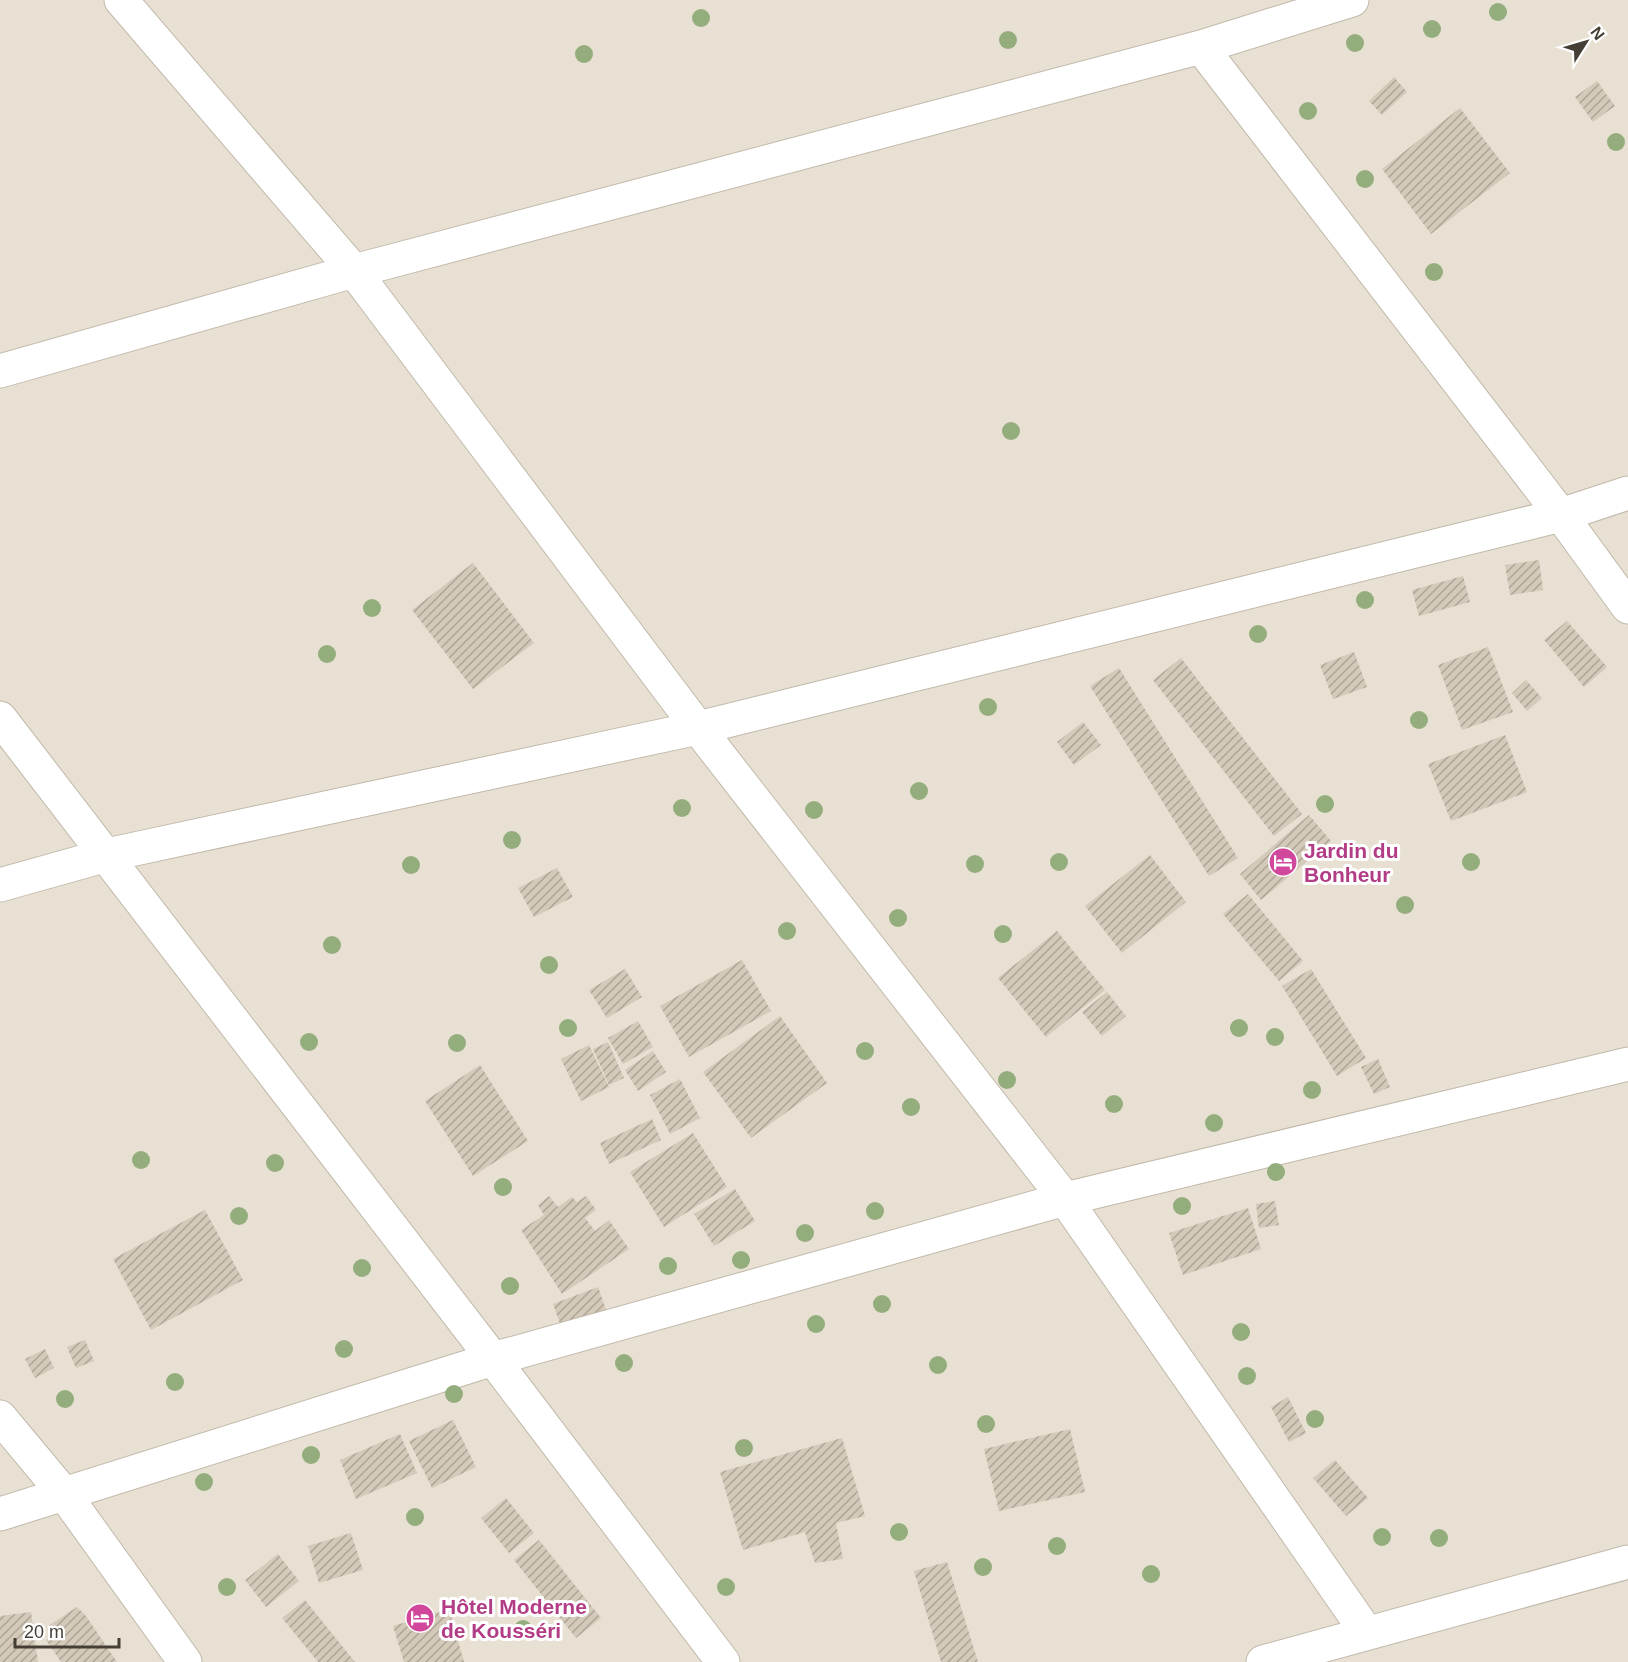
<svg xmlns="http://www.w3.org/2000/svg" width="1628" height="1662" font-family="Helvetica,sans-serif">
<style>
.residential{fill:#e7e0d3}
.building{fill:url(#building-hatch)}
.lines{fill:none;stroke-linecap:round;stroke-linejoin:round}
.minor-casing{stroke:#c1b9aa;stroke-width:35}
.minor{stroke:#fff;stroke-width:33}
.tree{fill:#94ad7d}
.labels{text-anchor:middle;dominant-baseline:central;stroke-width:6;stroke-linejoin:round;paint-order:stroke}
.hotel-label{font-size:21px;font-weight:bold;fill:#b23c85;stroke:#fff;text-anchor:start}
</style>
<defs>
<pattern id="building-hatch" width="6" height="6" patternUnits="userSpaceOnUse" patternTransform="scale(1.5)"><rect width="6" height="6" fill="#d4caba"/><path d="M-1 1l2-2M0 6l6-6M5 7l2-2" fill="none" stroke="#aea598"/></pattern>
</defs>
<rect width="100%" height="100%" fill="#f3eee5"/>
<path class="residential" d="M0,0H1628V1662H0Z"/>
<path class="building" d="M1394,77L1407,92L1382,115L1369,101Z
M1597,81L1615,106L1593,122L1575,97Z
M1460,108L1510,173L1431,234L1382,169Z
M1539,560L1543,590L1510,595L1505,565Z
M473,563L534,643L473,689L412,610Z
M1463,576L1470,602L1419,616L1412,590Z
M1567,621L1607,667L1584,687L1544,640Z
M1488,647L1513,712L1462,730L1438,665Z
M1354,652L1367,687L1333,699L1320,665Z
M1181,658L1302,814L1274,836L1153,680Z
M1119,668L1238,858L1209,876L1090,686Z
M1526,680L1542,698L1527,711L1512,693Z
M1083,722L1101,745L1074,765L1057,742Z
M1505,735L1527,792L1451,821L1428,764Z
M1309,815L1331,841L1261,900L1240,874Z
M1150,855L1186,902L1122,953L1085,906Z
M557,868L573,897L534,917L518,888Z
M1248,894L1303,961L1279,981L1223,914Z
M1057,931L1105,990L1046,1037L998,978Z
M742,960L771,1011L689,1057L660,1006Z
M625,969L642,997L607,1018L589,990Z
M1311,969L1366,1058L1337,1076L1282,986Z
M1107,992L1126,1016L1102,1036L1082,1012Z
M780,1016L827,1083L751,1138L703,1072Z
M638,1021L653,1047L623,1064L608,1038Z
M608,1042L624,1078L609,1085L593,1049Z
M589,1045L609,1087L581,1101L561,1059Z
M653,1051L666,1072L638,1091L625,1070Z
M1378,1059L1390,1087L1374,1094L1361,1067Z
M480,1065L528,1141L473,1176L425,1101Z
M680,1079L700,1118L670,1134L650,1095Z
M652,1119L661,1140L609,1164L600,1143Z
M693,1133L727,1187L664,1227L630,1172Z
M735,1189L755,1221L714,1246L694,1214Z
M549,1196L558,1207L572,1197L577,1202L586,1196L596,1210L585,1218L595,1231L609,1220L629,1249L562,1294L521,1230L544,1215L538,1205Z
M1275,1201L1279,1225L1259,1228L1256,1204Z
M1248,1208L1261,1249L1183,1275L1169,1233Z
M205,1210L243,1280L151,1330L113,1259Z
M598,1287L608,1315L563,1332L553,1304Z
M85,1340L94,1361L76,1368L67,1347Z
M45,1349L54,1368L35,1378L25,1359Z
M1288,1397L1306,1433L1289,1442L1271,1407Z
M453,1420L476,1467L432,1488L409,1441Z
M1070,1429L1085,1492L999,1511L984,1449Z
M400,1434L417,1473L356,1499L340,1460Z
M842,1438L865,1516L836,1523L843,1559L815,1563L805,1532L743,1550L720,1472Z
M1335,1460L1368,1498L1346,1516L1313,1478Z
M506,1498L534,1533L509,1553L481,1518Z
M351,1533L363,1570L319,1583L308,1546Z
M539,1540L601,1618L576,1638L514,1560Z
M278,1554L299,1581L266,1607L245,1580Z
M947,1562L978,1662H941L914,1571Z
M305,1600L355,1662H318L282,1618Z
M77,1607L86,1616L117,1662H61L46,1640L53,1635L48,1626Z
M449,1609L464,1662H404L393,1626Z
M31,1612L38,1662H0V1616Z"/>
<g class="lines">
<g class="minor-casing">
<path id="minor" d="M121,0L354,271L698,728L1065,1199L1367,1633
M1201,47L1561,515L1628,607
M0,371L354,271L1201,47L1352,0
M0,718L493,1359L723,1662
M0,885L107,855L698,728L1561,515L1628,493
M0,1417L65,1495L185,1662
M0,1514L493,1359L1065,1199L1628,1064
M1263,1662L1628,1562"/>
</g>
<use href="#minor" class="minor"/>
</g>
<g class="tree">
<circle cx="1498" cy="12" r="9"/>
<circle cx="701" cy="18" r="9"/>
<circle cx="1432" cy="29" r="9"/>
<circle cx="1008" cy="40" r="9"/>
<circle cx="1355" cy="43" r="9"/>
<circle cx="584" cy="54" r="9"/>
<circle cx="1308" cy="111" r="9"/>
<circle cx="1616" cy="142" r="9"/>
<circle cx="1365" cy="179" r="9"/>
<circle cx="1434" cy="272" r="9"/>
<circle cx="1011" cy="431" r="9"/>
<circle cx="1365" cy="600" r="9"/>
<circle cx="372" cy="608" r="9"/>
<circle cx="1258" cy="634" r="9"/>
<circle cx="327" cy="654" r="9"/>
<circle cx="988" cy="707" r="9"/>
<circle cx="1419" cy="720" r="9"/>
<circle cx="919" cy="791" r="9"/>
<circle cx="1325" cy="804" r="9"/>
<circle cx="682" cy="808" r="9"/>
<circle cx="814" cy="810" r="9"/>
<circle cx="512" cy="840" r="9"/>
<circle cx="1059" cy="862" r="9"/>
<circle cx="1471" cy="862" r="9"/>
<circle cx="975" cy="864" r="9"/>
<circle cx="411" cy="865" r="9"/>
<circle cx="1405" cy="905" r="9"/>
<circle cx="898" cy="918" r="9"/>
<circle cx="787" cy="931" r="9"/>
<circle cx="1003" cy="934" r="9"/>
<circle cx="332" cy="945" r="9"/>
<circle cx="549" cy="965" r="9"/>
<circle cx="568" cy="1028" r="9"/>
<circle cx="1239" cy="1028" r="9"/>
<circle cx="1275" cy="1037" r="9"/>
<circle cx="309" cy="1042" r="9"/>
<circle cx="457" cy="1043" r="9"/>
<circle cx="865" cy="1051" r="9"/>
<circle cx="1007" cy="1080" r="9"/>
<circle cx="1312" cy="1090" r="9"/>
<circle cx="1114" cy="1104" r="9"/>
<circle cx="911" cy="1107" r="9"/>
<circle cx="1214" cy="1123" r="9"/>
<circle cx="141" cy="1160" r="9"/>
<circle cx="275" cy="1163" r="9"/>
<circle cx="1276" cy="1172" r="9"/>
<circle cx="503" cy="1187" r="9"/>
<circle cx="1182" cy="1206" r="9"/>
<circle cx="875" cy="1211" r="9"/>
<circle cx="239" cy="1216" r="9"/>
<circle cx="805" cy="1233" r="9"/>
<circle cx="741" cy="1260" r="9"/>
<circle cx="668" cy="1266" r="9"/>
<circle cx="362" cy="1268" r="9"/>
<circle cx="510" cy="1286" r="9"/>
<circle cx="882" cy="1304" r="9"/>
<circle cx="816" cy="1324" r="9"/>
<circle cx="1241" cy="1332" r="9"/>
<circle cx="344" cy="1349" r="9"/>
<circle cx="624" cy="1363" r="9"/>
<circle cx="938" cy="1365" r="9"/>
<circle cx="1247" cy="1376" r="9"/>
<circle cx="175" cy="1382" r="9"/>
<circle cx="454" cy="1394" r="9"/>
<circle cx="65" cy="1399" r="9"/>
<circle cx="1315" cy="1419" r="9"/>
<circle cx="986" cy="1424" r="9"/>
<circle cx="744" cy="1448" r="9"/>
<circle cx="311" cy="1455" r="9"/>
<circle cx="204" cy="1482" r="9"/>
<circle cx="415" cy="1517" r="9"/>
<circle cx="899" cy="1532" r="9"/>
<circle cx="1382" cy="1537" r="9"/>
<circle cx="1439" cy="1538" r="9"/>
<circle cx="1057" cy="1546" r="9"/>
<circle cx="983" cy="1567" r="9"/>
<circle cx="1151" cy="1574" r="9"/>
<circle cx="227" cy="1587" r="9"/>
<circle cx="726" cy="1587" r="9"/>
<circle cx="523" cy="1629" r="9"/>
</g>
<defs>
<g id="hotel-disc" transform="scale(1.5)"><circle r="9.5" fill="#d1479c" stroke="#fff"/><path d="M-6-4.5h1.5V1H6V5H4.5V3h-9V5H-6ZM-4 0a1.8 1.8 0 1 1 3.6 0ZM.5 0V-2.5h3Q6-2.5 6 0Z" fill="#fff"/></g>
</defs>
<g fill-rule="evenodd">
<use href="#hotel-disc" x="1283" y="862"/>
<use href="#hotel-disc" x="420" y="1618"/>
</g>
<g class="labels">
<g class="hotel-label">
<text x="1304" y="850">Jardin du<tspan x="1304" dy="24">Bonheur</tspan></text>
<text x="441" y="1606">Hôtel Moderne<tspan x="441" dy="24">de Kousséri</tspan></text>
</g>
</g>
<g transform="translate(1586 42) rotate(53)" stroke="#ffffff" stroke-width="4.5" paint-order="stroke">
<path d="M0-4.5L10 22L0 15L-10 22Z" fill="#453e34"/>
<text y="-9" font-size="16" font-weight="bold" text-anchor="middle" fill="#453e34">N</text>
</g>
<path d="M15 1638v9h104v-9" fill="none" stroke="#453e34" stroke-width="3"/>
<text x="24" y="1638" font-size="18" fill="#453e34" stroke="#ffffff" stroke-width="4.5" paint-order="stroke">20 m</text>
</svg>
